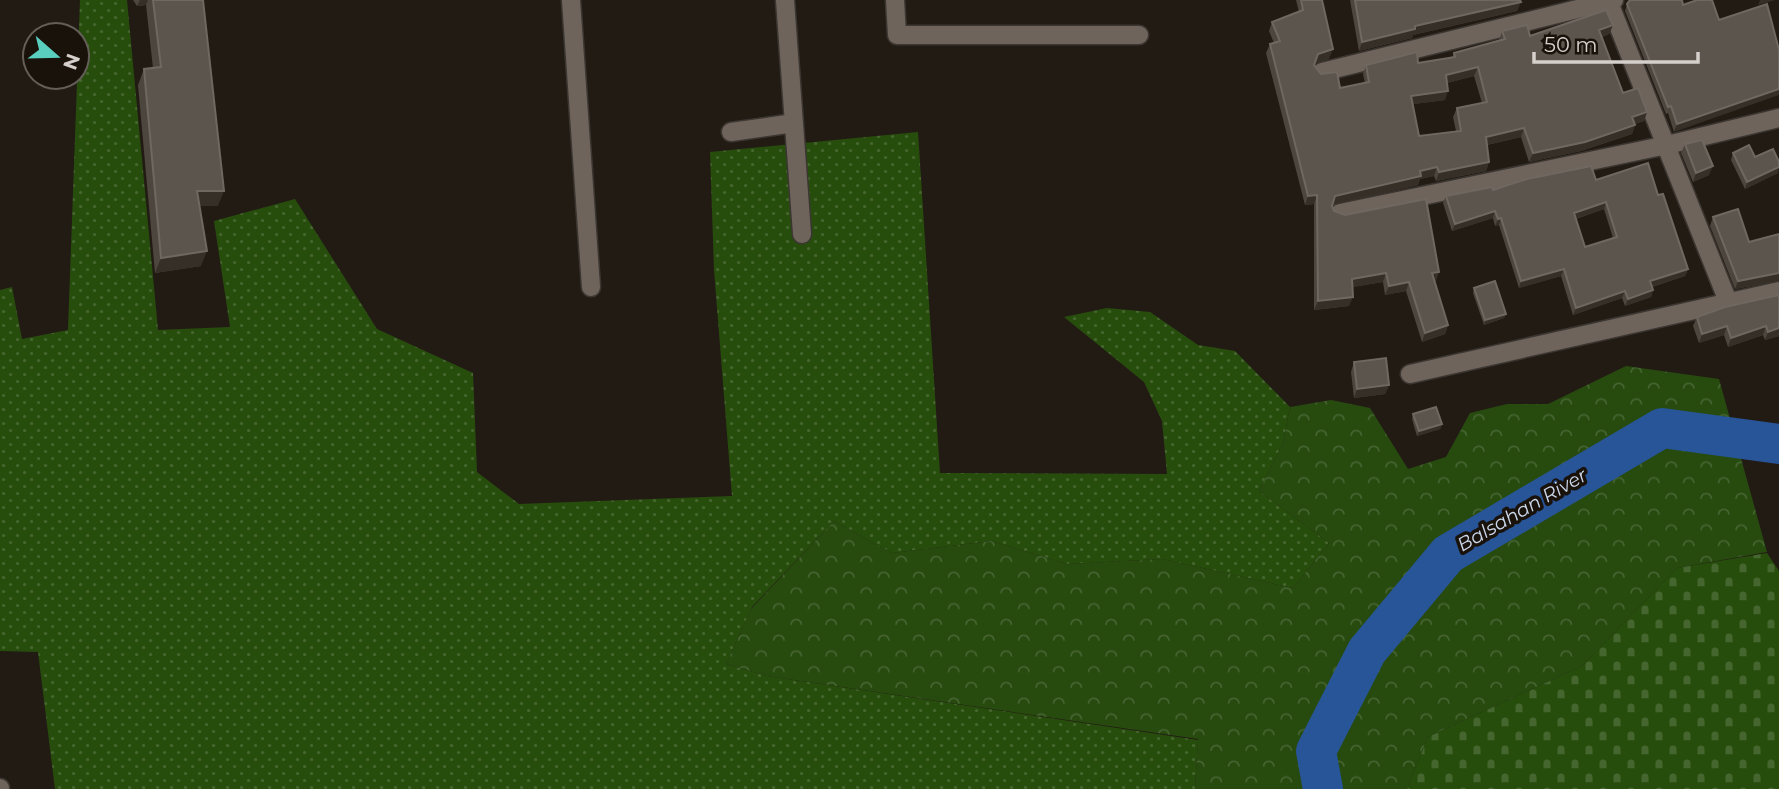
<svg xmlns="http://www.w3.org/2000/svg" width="1779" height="789" font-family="Montserrat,sans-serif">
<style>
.grass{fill:url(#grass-dots)}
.forest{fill:url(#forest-crowns)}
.cemetery{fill:url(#cemetery-stones)}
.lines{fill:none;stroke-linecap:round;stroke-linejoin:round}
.river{stroke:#285498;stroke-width:40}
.minor-casing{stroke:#3c3632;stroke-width:21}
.minor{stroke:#6e645c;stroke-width:18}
.wall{fill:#4d463e;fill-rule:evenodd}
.shaded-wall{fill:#362f27}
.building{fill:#5c554d;stroke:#6f6861;stroke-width:2;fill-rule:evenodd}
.labels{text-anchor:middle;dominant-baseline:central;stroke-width:7;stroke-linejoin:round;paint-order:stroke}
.water-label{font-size:19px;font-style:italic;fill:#cdd9ed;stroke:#19120b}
</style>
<defs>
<pattern id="grass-dots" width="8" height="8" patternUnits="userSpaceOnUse" patternTransform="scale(1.75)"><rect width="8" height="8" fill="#274d0d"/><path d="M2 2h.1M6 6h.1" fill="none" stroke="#45662f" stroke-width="1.8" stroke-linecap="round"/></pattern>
<pattern id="forest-crowns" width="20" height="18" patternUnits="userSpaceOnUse" patternTransform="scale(1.75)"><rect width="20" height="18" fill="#274b0f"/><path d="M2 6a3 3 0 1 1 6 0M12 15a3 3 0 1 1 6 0" fill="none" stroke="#456431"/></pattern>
<pattern id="cemetery-stones" width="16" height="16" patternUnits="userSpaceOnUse" patternTransform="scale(1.75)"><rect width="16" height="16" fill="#274d0d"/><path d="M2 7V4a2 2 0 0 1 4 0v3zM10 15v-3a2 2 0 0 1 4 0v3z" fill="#45662f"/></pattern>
</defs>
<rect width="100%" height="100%" fill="#221b14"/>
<path class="grass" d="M80,0H127L158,330L230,327L214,221L295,199L377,329L473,373L477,472L519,504L732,496L714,270L710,152L918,132L940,473L1167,474L1162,421L1144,382L1064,317L1107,308L1150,312L1198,345L1235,351L1290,407L1283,443L1259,491L1329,543L1293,588L1162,559L1068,564L991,541L892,553L834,521L752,607L726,664L767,676L1198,740L1195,789H55L38,652L0,651V290L12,287L22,339L68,330Z"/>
<path class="forest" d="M1626,366L1719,379L1767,552L1677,568L1582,666L1428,737L1407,789H1195L1198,739L767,676L726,664L751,609L834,521L892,553L991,541L1068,564L1162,559L1293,588L1329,543L1259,491L1283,443L1290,407L1331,400L1370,408L1408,469L1446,457L1470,413L1507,404H1548Z"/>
<path class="cemetery" d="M1767,553L1779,571V789H1407L1428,737L1582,666L1677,568Z"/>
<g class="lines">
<path class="river" d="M1323,789L1316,751L1367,651L1448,554L1662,428L1779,444"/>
<g class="minor-casing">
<path id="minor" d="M571,0L591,287
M785,0L802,234
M895,0L897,35H1139
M1608,0L1729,304
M1322,72L1614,0
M731,132L794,123
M1340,213L1667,145L1779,118
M1410,374L1779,291
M0,788V789"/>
</g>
<use href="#minor" class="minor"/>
</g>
<path class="wall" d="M133,0H203L218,206H199L201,266L155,273L138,85L144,69L153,68L146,5L137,6Z
M1296,0H1322L1329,59L1315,63L1314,65L1321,74L1340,88L1365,83L1363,74L1366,65L1418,63L1452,58L1454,53L1499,41L1502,31L1530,36L1613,25L1609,34L1602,37L1623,93L1647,112L1644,121L1635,124L1632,134L1581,151L1529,162L1521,137L1487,145L1489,162L1486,171L1436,181L1434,176L1420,179L1418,185L1332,205L1334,211L1436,281H1434L1448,325L1445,334L1422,342L1406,291L1385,295L1383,282L1352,287L1349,306L1314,310V204L1305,205L1266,53L1270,44L1274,43L1269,31L1272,22L1299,12ZM1474,76L1482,103L1457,108L1453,117L1456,131L1419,136L1413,104L1445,100L1447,83Z
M1350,0H1520L1517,11L1413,35L1412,38L1359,51Z
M1627,4L1683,5L1719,20L1674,132L1668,113L1666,114L1625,11Z
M1685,144L1709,175L1693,182L1681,153Z
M1733,153L1755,157L1778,173L1745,189L1731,160Z
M1596,180L1658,195L1688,269L1685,276L1652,287L1653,290L1651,297L1625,306L1622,298L1573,315L1561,276L1519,288L1499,225L1495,226L1493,218L1452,231L1443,203L1446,196ZM1604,209L1613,238L1585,247L1576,219Z
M1713,217L1749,242L1779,234V281L1735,289L1710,226Z
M1474,288L1506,314L1504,318L1484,325L1473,293Z
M1779,295V336L1765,340L1763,335L1728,347L1724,335L1699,343L1693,326L1697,317Z
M1354,362L1389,385L1385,394L1354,398L1351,372Z
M1413,414L1442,424L1440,429L1417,436L1412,419Z"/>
<path class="shaded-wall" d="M140,0H148L146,5L137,6Z
M1760,0H1775L1758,5Z
M1521,2L1517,11L1413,35L1412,38L1359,51L1362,42L1415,26Z
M1613,25L1609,34L1596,39L1599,30Z
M1333,49L1329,59L1315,63L1318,54Z
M1478,67L1474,76L1443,84L1446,75Z
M1779,89V95L1674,132L1677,124Z
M1448,91L1445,100L1408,105L1411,96Z
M1647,112L1644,121L1629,126L1632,117Z
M1635,125L1632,134L1581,151L1529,162L1533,153Z
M1524,128L1521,137L1482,146L1486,137Z
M1489,162L1486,171L1436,181L1439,172Z
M1713,166L1709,175L1693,182L1696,173Z
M1437,167L1434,176L1420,179L1418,185L1332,205L1335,196Z
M1779,167L1778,173L1745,189L1747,182Z
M197,191H224L218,206H191Z
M1317,195L1314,204L1305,205L1308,196Z
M1606,202L1604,209L1572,220L1574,213Z
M1495,211L1493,218L1452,231L1455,224Z
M1501,218L1499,225L1495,226L1498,219Z
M207,251L201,266L155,273L161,258Z
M1564,269L1561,276L1519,288L1521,281Z
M1688,269L1685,276L1648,288L1650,281Z
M1439,272L1436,281L1428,282L1432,273Z
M1386,273L1383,282L1348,288L1352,279Z
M1779,273V281L1735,289L1738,281Z
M1409,282L1406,291L1385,295L1389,286Z
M1653,290L1651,297L1625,306L1628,299Z
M1625,291L1622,298L1573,315L1576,308Z
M1353,297L1349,306L1314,310L1318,301Z
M1506,314L1504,318L1484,325L1485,320Z
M1448,325L1445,334L1422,342L1425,333Z
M1727,326L1724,335L1699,343L1702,334Z
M1766,326L1763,335L1728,347L1731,338Z
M1779,328V336L1765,340L1768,332Z
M1389,385L1385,394L1354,398L1357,389Z
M1442,424L1440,429L1417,436L1419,431Z"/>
<path class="building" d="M153,0H203L224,191H197L207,251L161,258L144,69L161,67Z
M1301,0H1322L1333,49L1318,54L1314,65L1321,74L1337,72L1340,88L1369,82L1366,65L1417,52L1418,63L1455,57L1454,53L1505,39L1502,31L1527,25L1530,36L1606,10L1613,25L1599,30L1623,93L1638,88L1647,112L1632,117L1635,125L1585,142L1533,153L1524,128L1486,137L1489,162L1439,172L1437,167L1420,171L1421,176L1335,196L1332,206L1334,211L1345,215L1426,199L1439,272L1432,273L1448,325L1425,333L1409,282L1389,286L1386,273L1352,279L1353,297L1318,301L1317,195L1308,196L1270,44L1280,41L1272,22L1303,10ZM1478,67L1487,102L1457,108L1461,131L1419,136L1411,96L1448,91L1446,75Z
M1355,0H1520L1521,2L1415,26V29L1362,42Z
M1630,0H1682L1683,5L1697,0H1712L1719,20L1767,4L1779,50V89L1677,124L1671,106L1668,107L1627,4Z
M1702,140L1713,166L1696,173L1685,144Z
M1749,145L1755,157L1773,149L1779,162V167L1747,182L1733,153Z
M1648,163L1658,195L1663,194L1688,269L1650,281L1653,290L1628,299L1625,291L1576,308L1564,269L1521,281L1501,218L1498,219L1495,211L1455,224L1446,196L1492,187L1493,190L1527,179L1591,166L1596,180ZM1606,202L1617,237L1585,247L1574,213Z
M1738,209L1749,242L1779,234V273L1738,281L1713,217Z
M1495,281L1506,314L1485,320L1474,288Z
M1779,295V328L1768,332L1766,326L1731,338L1727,326L1702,334L1697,317L1725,307Z
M1386,358L1389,385L1357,389L1354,362Z
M1436,407L1442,424L1419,431L1413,414Z"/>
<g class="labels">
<g class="water-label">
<text transform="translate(1522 510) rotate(-30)">Balsahan River</text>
</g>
</g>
<g transform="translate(56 56) rotate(110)"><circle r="33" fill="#19120b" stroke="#645e58" stroke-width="2"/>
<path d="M0-5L12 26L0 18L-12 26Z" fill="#59cebf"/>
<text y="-10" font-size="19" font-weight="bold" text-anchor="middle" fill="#d5d0cb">N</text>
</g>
<path d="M1534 52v10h164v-10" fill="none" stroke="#d5d0cb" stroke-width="3.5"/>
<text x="1544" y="52" font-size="21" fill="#d5d0cb" stroke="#19120b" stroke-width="5" paint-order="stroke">50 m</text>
</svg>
